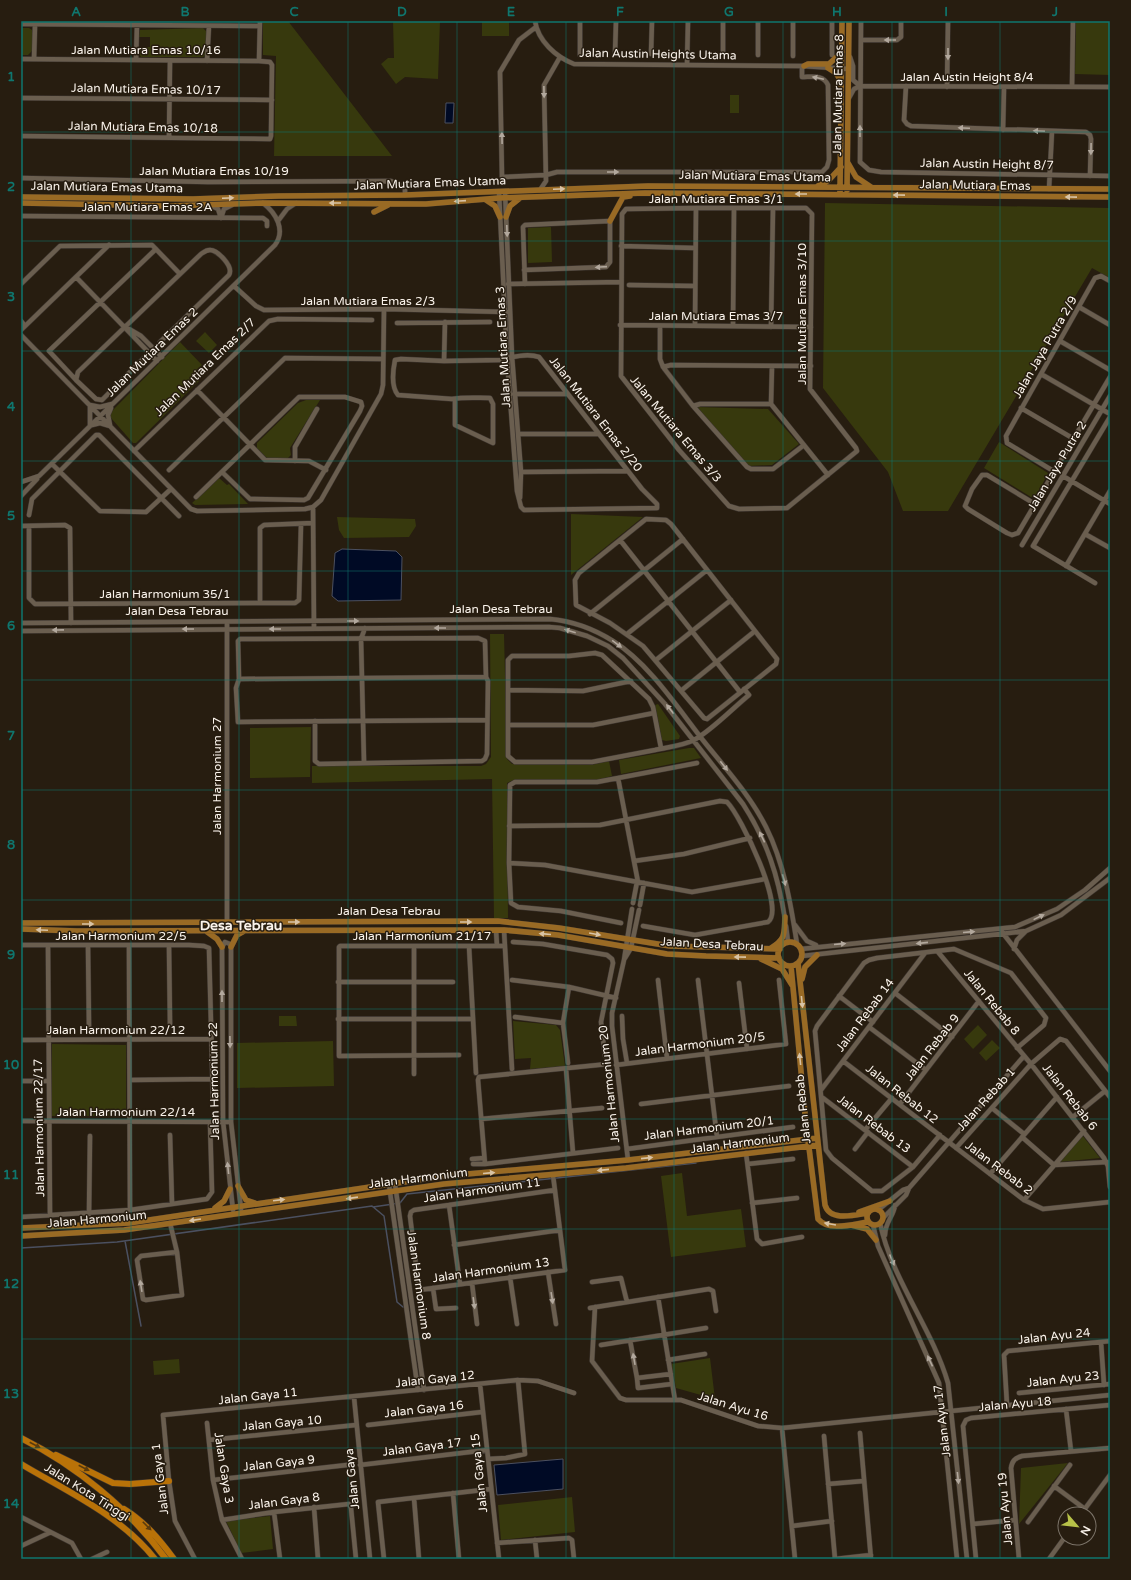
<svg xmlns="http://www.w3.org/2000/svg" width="1131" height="1580" font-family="'Varela Round',sans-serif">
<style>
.green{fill:#37390d}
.water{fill:#000a25;stroke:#4b5060}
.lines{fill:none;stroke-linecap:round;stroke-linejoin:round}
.stream{stroke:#4b5060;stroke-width:1.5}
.minor-casing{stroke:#3e3630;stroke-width:5.5}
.major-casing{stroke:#3e3630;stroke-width:6}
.highway-casing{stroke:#3e3630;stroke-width:7}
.minor{stroke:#6a5e4f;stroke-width:4.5}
.major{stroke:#996a24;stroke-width:5.5}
.highway{stroke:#b97208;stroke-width:6}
.oneway{fill:#b2a89d}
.oneway2{fill:#d8c3a5}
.oneway3{fill:#5a3b0d}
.grid{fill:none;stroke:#0f766e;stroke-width:1;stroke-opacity:0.55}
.labels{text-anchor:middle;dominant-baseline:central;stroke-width:3;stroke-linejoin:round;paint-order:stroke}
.street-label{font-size:12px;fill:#faf3eb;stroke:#271d10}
.quarter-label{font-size:14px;font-weight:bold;fill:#faf3eb;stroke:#271d10}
.neatline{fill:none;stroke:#0f766e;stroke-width:1.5}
.grid-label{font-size:13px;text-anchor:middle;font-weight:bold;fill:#0f766e}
</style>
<rect width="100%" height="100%" fill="#271d10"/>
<path class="green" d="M263,21H288L392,156H274L276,56L263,55Z
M393,21H440L438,79L405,77L396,84L381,64L388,58H394Z
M482,21H509V36H482Z
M1076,21H1110V75L1075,74Z
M21,28H29L32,30V51L28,55H21Z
M203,28L206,31V54L203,57H141L139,54V48L150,47V37H139L140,30Z
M730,95H739V113H730Z
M825,203L1110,208V278L1092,268L948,511H903L888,472L823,388Z
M551,227L552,262L528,263V228Z
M205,332L217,345L209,353L196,341Z
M180,342L202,365L192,374L199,381L136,443H133L111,418V412Z
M306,400H320L290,448L291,455L287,459L267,458L257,449V443L298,403Z
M697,407L768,409L799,444L772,465L748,466Z
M999,442L1048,473L1037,495L1031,497L984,468Z
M219,478L227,485L229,484L248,504L195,505L192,503Z
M571,514L643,517L571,575Z
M337,517L415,519L416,526L409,537L344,538L339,530Z
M490,634H504L507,759L512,764L591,765L609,761L612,776L597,780H514L507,783L508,918H494L492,779L312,783V766H481L486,764L491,757Z
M658,704L680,736L679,739L666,741L662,740L655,705Z
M311,727L310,777L250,778V728Z
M689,748H694L701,758L621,774L619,760Z
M279,1016H296L297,1026H279Z
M513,1021L556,1025L560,1030L565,1066L530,1069L531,1058L515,1059Z
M978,1025L987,1035L973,1049L964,1039Z
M992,1040L1000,1048L986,1061L979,1053Z
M333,1041L334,1086L237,1088V1043Z
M52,1044L126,1045V1116H51Z
M1082,1135L1100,1158L1059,1162Z
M682,1173L687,1216L741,1209L746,1247L671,1257L661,1176Z
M710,1358L715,1399L676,1388L671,1364Z
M179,1359L180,1373L154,1375L153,1361Z
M1068,1463L1019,1524L1021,1468Z
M572,1497L575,1532L501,1540L498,1505Z
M270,1516L273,1549L241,1553L226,1521Z"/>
<path class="water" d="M446,103H454L453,123H445Z
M342,549L396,551L402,557L401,600L338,601L332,596L335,553Z
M563,1459V1489L497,1495L494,1465Z"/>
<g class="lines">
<path class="stream" d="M373,1207L400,1203L407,1194L696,1163
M125,1241L141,1326
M21,1248L117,1242L372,1206L384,1216L397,1302L403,1307"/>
<g class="minor-casing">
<path id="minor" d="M535,21C538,41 556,57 574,64L802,66L849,69
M861,21L860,162L869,170L881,172L1110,176
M21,24L259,26
M536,27L519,40L500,72L502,177L546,175L557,172H822L827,167L829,160L828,85C823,74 812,77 802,77V66
M861,40H897L901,37V21
M615,54L616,21
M651,54L652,21
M580,55V21
M723,55V21
M758,55V21
M832,55V21
M793,56V21
M850,57L853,66V80L860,86L1110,87
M21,59L259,61L270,62L272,65L271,136L270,139L21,136
M34,59L35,25
M136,60L137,25
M207,61L209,26
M259,61L260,21
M687,65L688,21
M906,86L904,120L907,124L911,126L1086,132L1090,135L1091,139L1090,176
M947,87L948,21
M1072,87L1073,21
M21,98L272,100
M849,98L854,89L860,86
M1003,130L1004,87
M169,137L170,61
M21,178L208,182L391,181L405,187V195
M1049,189L1052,131
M540,190L546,181L544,85L560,57
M505,192L512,356L521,472L520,498
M210,205L218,209L221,218
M696,208H806L812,214L810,389L856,448L857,451L787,508L739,509L729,506L679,450L621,376L622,214L626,209Z
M21,216L263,218L267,221V226
M221,218L224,209L232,205
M278,221L287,209L296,203
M621,246L695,248
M524,270L606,267L610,262V221L525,225L523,227L525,284
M76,277L157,361
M21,284L60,246L152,245L180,274
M508,284L621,282
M629,285L695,286
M234,286L256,306L264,310L384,309L507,312
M1079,307L1110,325
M21,321L25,326
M397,323L490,322
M620,325L811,327
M660,326V359L663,367L693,406L747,467L751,469H773L804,445
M695,326L696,208
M733,326L734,208
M771,327L773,208
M129,329L141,336L162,357
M21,330L109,245
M21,335L191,509L197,511L305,509L313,507L321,500L381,394L383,385L384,309
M1060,341L1110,370
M144,358L102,400L96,399L76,380L78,372L201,254C204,252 206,250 210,250C217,250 234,266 229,275L160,342
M444,361L445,322
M772,366L771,404L828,475
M663,367L671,365L811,366
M1041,374L1110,414
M76,380L49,351L156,249
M197,390L265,460L309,461L326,470
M514,394H567
M455,399V425L493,443V404L490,398C477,398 464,397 452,399L398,395C391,387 393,370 395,360L401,359L444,361L501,360C512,357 527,353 539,357L642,489L657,504V508L524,510L521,507L517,491L507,358L499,192
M90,405L100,407L112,404
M693,406L700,404H771
M1021,408L1074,439
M90,425V407
M92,425L100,423L110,426
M110,425L108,415L111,408
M518,434H598
M134,451L269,321L278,319L372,320
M295,461V447L317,409
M52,464L100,511L146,512L171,489
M169,470L285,358L383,359
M521,472L628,471
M1055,472L1007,443L1006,436L1095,278L1101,276L1110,281
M1063,476L1110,504
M21,482L39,476L275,245C286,230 276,213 263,203
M21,496L37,479
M196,497L299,397H345L361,402L362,406L360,411L308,498L304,500L250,499L222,472
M1035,504L987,475H982L972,489L965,506L968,509L1007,533L1012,535L1018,533L1110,377
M313,507L314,629
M29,515L32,499L96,435H99L179,516
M646,519L666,520L671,524L777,659L776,664L707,719L704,718L643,646L610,623L576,605L575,580L579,573Z
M21,526L65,525L70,528L71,623
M29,526V598L35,604L260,603H295L299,600L301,524
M1085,534L1110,548
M620,540L740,692
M1022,545L1110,396
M1066,566L1110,491
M1095,583L1033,546L1110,417
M260,603V528L264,525L313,523
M590,614L683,539
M21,623L550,619C572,621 594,629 613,641C650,664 679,710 706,744C727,770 751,797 766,827C784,863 791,905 797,944
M21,631L549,627L560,628L587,636L608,646L623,658L665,704L743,804C767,841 778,875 785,919
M627,634L707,570
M656,660L731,600
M239,679L486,677
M508,690L583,691L631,681
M682,690L755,631
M315,721V761L319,764L482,761L485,759L487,754L488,681L486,677L485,641L478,638L240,639L238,641L239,679L236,688L238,722L486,720
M508,725H593L654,713
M661,748L653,707L649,699L602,655L595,653L569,656H512L508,660V756L515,762H592C613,758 634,754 655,750C668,747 682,746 694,740C711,731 733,708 749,695L744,689
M364,762L361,639L365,628
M618,778L638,882
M509,826L600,825L720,801L727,802C741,816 786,909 768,922L695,935L643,926
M634,861L684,854L750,838
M509,863L545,865L692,892L765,879
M633,903L637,882
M640,905L644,883
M227,923V622
M621,923L561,911L518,907L511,903L509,863L510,785L515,782H597L697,763
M795,925L807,941L816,945
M786,926L788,942
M496,930L497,946
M504,930L512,1069
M1002,932L1110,1071
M513,942L543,944L607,955L612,959L613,963L601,1022L605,1056
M21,945H189L204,946L209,948L213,1100
M48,946L50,1215
M88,946L89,1027
M129,946L130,1210
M169,946L170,1024
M469,946L476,1073
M801,949L1015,927L1057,909L1085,890L1110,868
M1014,949L1017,940L1025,932
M938,952L1031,1064L1104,1158L1108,1166L1110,1187
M802,956L1026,931L1061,915L1110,878
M625,958L631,948L639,910
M512,980L569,987L616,998
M658,980L667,1058
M698,980L717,1137
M338,982H453
M739,983L747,1049
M895,993L952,1037
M839,996L873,1022
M622,1016L623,1039L627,1063
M515,1017L563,1023
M338,1019H473
M869,1027L926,1070
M21,1040L211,1039
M459,1055L339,1056V947L340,946H504
M843,1061L1024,1200L1043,1209L1110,1202
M568,1063L563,1023L569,987
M608,1064L479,1077L478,1080L485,1164L618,1148
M616,1065L786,1044L779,980
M566,1069L573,1153
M414,1074V946
M130,1080L213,1079
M21,1081H48
M821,1090L925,953
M823,1098L913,1167
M641,1104L789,1086
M900,1104L979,1001
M992,1108L1024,1134
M1073,1117L1105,1091
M481,1119L602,1108
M21,1121L231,1122
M865,1130L892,1098
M170,1135L172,1204
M940,1135L913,1167L882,1191H872L832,1158L826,1150L815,1031L817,1026L864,963L869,960L877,958L954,949L1011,973L1046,1018L1044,1025L1017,1048
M1022,1137L1054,1165L1107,1162
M956,1148L1031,1064L1060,1039L1066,1041L1110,1097
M627,1149L793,1127
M855,1149L868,1132
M746,1153L757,1239L762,1244L802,1237
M472,1159L484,1158
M628,1160L612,1026V1013L624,960L632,909
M473,1164H485
M748,1164L793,1159
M990,1174L1057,1097
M553,1175C557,1207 561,1238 565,1270L419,1290L410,1216L411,1212L414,1210L555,1190
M395,1184L424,1390
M389,1185L418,1390
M1024,1200L1084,1131
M752,1203L797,1198
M449,1205L460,1284
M233,1210L223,1121L222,947L225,942L230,944L231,947V1122L241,1209
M878,1210L903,1190L909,1188
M89,1214L90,1136
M21,1217L130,1210L207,1199L212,1192L210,1122
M883,1218L906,1195L909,1188L1024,1056
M170,1223L177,1252L182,1295L146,1300L143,1299L137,1260L141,1256L177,1252
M880,1223C892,1280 932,1328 948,1383L967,1559
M873,1225L878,1246L939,1383L957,1559
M885,1235C885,1222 894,1216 895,1205
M454,1245L560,1230
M548,1272L556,1324
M510,1277L517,1324
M592,1282L621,1278L627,1302
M472,1283L477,1324
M433,1288L436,1309L456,1308
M658,1297L675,1400
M595,1307L592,1361L620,1398L626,1400H681L758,1426L782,1428L1110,1395
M590,1308L709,1289L713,1291L716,1311
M630,1340L637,1378
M1101,1342L1104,1385
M601,1345L706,1328
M668,1360L705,1354
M671,1374L637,1378L638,1388L672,1384
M480,1384L499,1559
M1019,1393L1110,1384
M354,1397L370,1559
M1007,1405L1004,1355L1008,1351L1110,1341
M1066,1409L1071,1451
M207,1423L213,1480L222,1520L242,1559
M368,1425L482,1412
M782,1428L795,1559
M860,1433L871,1559
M824,1436L835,1559
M209,1440L356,1425
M488,1459L506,1458L525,1454L518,1380
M360,1465L487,1450
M213,1480L347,1465
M828,1484L864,1481
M1054,1486L1085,1509
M453,1493L459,1559
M414,1498L419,1559
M314,1507L318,1559
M274,1512L280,1559
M1081,1514L1110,1475
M21,1517L72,1543L81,1559
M222,1520L274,1512L349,1504L351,1508L356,1559
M1028,1522L1070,1465
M973,1524L1015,1520
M792,1526L832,1521
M535,1540L537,1559
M497,1543L569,1538L572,1540L574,1559
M21,1546L49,1533
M92,1559L107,1552
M195,1559L175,1521L169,1481L163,1415L518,1380L538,1381L574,1393
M384,1559L378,1502L491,1489
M835,1559L871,1555
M976,1559L963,1426L966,1420L971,1418L1110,1405
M1019,1559L1011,1468C1012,1461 1015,1458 1022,1456L1110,1448
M1049,1559L1065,1537"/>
</g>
<g class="major-casing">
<path id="major" d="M804,66L808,64H829L842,52
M828,68L836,73L841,81
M848,163L856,177L871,187
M818,186L829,180L841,167
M847,190L849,21
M840,192L842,21
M21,197L193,199L279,196L405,195L648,186L1110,189
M486,200L495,206L500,217
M21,203L168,206L263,203L426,204L499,198L645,193L1110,197
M374,212L388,205
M506,217L510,206L520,198
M610,221L623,197L630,196
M21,923L498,921L559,928L670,946L780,949
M21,929L77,931L504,930L558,935L667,954L706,956L779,958
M206,931L217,939L222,947
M778 954a12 12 0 1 1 24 0a12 12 0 1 1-24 0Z
M231,947L237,935L246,930
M771,948C786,939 784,934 785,917
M761,959L782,969L792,985
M798,963L825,1205C830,1222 855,1215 868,1213
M791,966L806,1124L818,1219C829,1232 854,1224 868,1222
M802,979L805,967L817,955
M238,1186L246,1200L255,1203
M215,1208L224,1201L230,1189
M867 1217a8 8 0 1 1 16 0a8 8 0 1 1-16 0Z
M859,1212L890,1201
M851,1225L867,1229L876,1240
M21,1228L129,1223L444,1176L628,1160L817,1138
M21,1236L124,1230L444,1184L626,1168L818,1145"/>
</g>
<g class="highway-casing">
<path id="highway" d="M21,1438C77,1466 129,1509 166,1559
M56,1455L113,1483L130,1484L169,1481
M21,1464C68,1492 120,1515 155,1559
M124,1509C145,1522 159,1539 174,1559"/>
</g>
<use href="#minor" class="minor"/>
<use href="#major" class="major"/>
<use href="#highway" class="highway"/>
</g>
<defs><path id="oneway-solid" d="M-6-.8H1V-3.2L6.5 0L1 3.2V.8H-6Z"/></defs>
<g class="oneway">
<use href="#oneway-solid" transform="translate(890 40) rotate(-180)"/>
<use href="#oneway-solid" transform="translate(948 54) rotate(90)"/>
<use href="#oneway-solid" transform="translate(818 78) rotate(-168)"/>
<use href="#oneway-solid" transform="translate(544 92) rotate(89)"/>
<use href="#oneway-solid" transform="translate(964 128) rotate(-178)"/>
<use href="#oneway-solid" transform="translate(860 131) rotate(-90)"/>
<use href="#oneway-solid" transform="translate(1039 131) rotate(-178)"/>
<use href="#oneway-solid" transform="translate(502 138) rotate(-91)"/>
<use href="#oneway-solid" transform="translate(1091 149) rotate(91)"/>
<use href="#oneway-solid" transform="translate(613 172)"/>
<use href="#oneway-solid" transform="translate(507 231) rotate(88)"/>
<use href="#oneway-solid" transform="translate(601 267) rotate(176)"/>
<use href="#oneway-solid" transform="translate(353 621)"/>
<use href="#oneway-solid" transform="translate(440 628) rotate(180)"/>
<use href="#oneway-solid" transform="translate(188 629) rotate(180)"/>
<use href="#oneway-solid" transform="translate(275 629) rotate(180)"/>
<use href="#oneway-solid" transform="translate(58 630) rotate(179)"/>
<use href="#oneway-solid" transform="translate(570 631) rotate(-163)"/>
<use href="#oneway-solid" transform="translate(617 644) rotate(36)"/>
<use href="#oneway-solid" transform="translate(670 709) rotate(-128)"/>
<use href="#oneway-solid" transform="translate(724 766) rotate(52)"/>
<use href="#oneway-solid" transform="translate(762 837) rotate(-116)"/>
<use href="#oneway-solid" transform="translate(784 880) rotate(75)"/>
<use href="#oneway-solid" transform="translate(1039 917) rotate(-26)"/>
<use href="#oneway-solid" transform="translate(969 932) rotate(-5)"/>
<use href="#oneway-solid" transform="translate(922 943) rotate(174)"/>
<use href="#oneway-solid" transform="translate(840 944) rotate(-5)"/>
<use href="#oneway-solid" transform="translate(222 996) rotate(-90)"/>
<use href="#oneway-solid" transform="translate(230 1042) rotate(89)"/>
<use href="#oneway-solid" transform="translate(228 1168) rotate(-96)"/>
<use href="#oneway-solid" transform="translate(892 1260) rotate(67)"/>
<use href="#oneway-solid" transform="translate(141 1286) rotate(-99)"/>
<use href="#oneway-solid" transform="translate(552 1298) rotate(81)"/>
<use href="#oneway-solid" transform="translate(474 1303) rotate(82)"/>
<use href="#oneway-solid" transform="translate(634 1359) rotate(-100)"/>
<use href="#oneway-solid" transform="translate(930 1361) rotate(-115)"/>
<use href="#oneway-solid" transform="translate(958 1478) rotate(84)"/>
</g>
<g class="oneway2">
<use href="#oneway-solid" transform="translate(559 189) rotate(-2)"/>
<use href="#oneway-solid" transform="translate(801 194) rotate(-180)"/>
<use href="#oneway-solid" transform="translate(899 195) rotate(-179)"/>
<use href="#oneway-solid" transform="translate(1071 197) rotate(-179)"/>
<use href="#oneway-solid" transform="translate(228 198) rotate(-2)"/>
<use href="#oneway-solid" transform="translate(460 201) rotate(176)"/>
<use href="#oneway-solid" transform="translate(335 203) rotate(-180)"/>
<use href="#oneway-solid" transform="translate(294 922)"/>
<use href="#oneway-solid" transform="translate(466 922)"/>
<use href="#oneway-solid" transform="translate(88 924)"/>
<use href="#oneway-solid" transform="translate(42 930) rotate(-178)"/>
<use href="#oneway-solid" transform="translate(545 934) rotate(-175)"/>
<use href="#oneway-solid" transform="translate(595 934) rotate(10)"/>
<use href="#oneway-solid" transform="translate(740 957) rotate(-179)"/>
<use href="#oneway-solid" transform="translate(802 1002) rotate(84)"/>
<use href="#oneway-solid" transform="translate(800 1059) rotate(-96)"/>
<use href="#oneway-solid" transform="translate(647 1158) rotate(-6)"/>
<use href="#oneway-solid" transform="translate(603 1170) rotate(174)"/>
<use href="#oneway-solid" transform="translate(489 1173) rotate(-5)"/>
<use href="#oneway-solid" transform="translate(352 1198) rotate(172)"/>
<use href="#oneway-solid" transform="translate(279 1200) rotate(-7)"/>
<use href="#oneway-solid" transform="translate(195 1220) rotate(171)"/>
<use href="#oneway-solid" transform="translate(830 1224) rotate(-170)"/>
</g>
<g class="oneway3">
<use href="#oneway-solid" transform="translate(35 1445) rotate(28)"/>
<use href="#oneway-solid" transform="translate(84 1468) rotate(27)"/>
<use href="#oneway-solid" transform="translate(147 1526) rotate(45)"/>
</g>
<path class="grid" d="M131,21V1559M239,21V1559M348,21V1559M457,21V1559M566,21V1559M674,21V1559M783,21V1559M892,21V1559M1000,21V1559M21,132H1110M21,241H1110M21,351H1110M21,461H1110M21,571H1110M21,680H1110M21,790H1110M21,900H1110M21,1009H1110M21,1119H1110M21,1229H1110M21,1339H1110M21,1448H1110"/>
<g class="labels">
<g class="street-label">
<text x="146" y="50">Jalan Mutiara Emas 10/16</text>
<text transform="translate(658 54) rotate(1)">Jalan Austin Heights Utama</text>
<text x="967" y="77">Jalan Austin Height 8/4</text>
<text transform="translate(146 89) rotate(1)">Jalan Mutiara Emas 10/17</text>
<text transform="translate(838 95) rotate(-89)">Jalan Mutiara Emas 8</text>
<text transform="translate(143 127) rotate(1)">Jalan Mutiara Emas 10/18</text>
<text transform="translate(987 164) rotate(1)">Jalan Austin Height 8/7</text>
<text x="214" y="171">Jalan Mutiara Emas 10/19</text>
<text transform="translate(755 176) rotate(1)">Jalan Mutiara Emas Utama</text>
<text transform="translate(430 183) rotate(-2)">Jalan Mutiara Emas Utama</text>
<text transform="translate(975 185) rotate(1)">Jalan Mutiara Emas</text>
<text transform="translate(107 187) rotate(1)">Jalan Mutiara Emas Utama</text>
<text x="716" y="199">Jalan Mutiara Emas 3/1</text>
<text x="147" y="207">Jalan Mutiara Emas 2A</text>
<text x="368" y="301">Jalan Mutiara Emas 2/3</text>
<text transform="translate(802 314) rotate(-90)">Jalan Mutiara Emas 3/10</text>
<text x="716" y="316">Jalan Mutiara Emas 3/7</text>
<text transform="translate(503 347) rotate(-93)">Jalan Mutiara Emas 3</text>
<text transform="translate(1045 347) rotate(-60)">Jalan Jaya Putra 2/9</text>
<text transform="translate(152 352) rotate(-44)">Jalan Mutiara Emas 2</text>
<text transform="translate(205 367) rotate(-44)">Jalan Mutiara Emas 2/7</text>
<text transform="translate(596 414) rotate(52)">Jalan Mutiara Emas 2/20</text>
<text transform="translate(676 429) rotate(50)">Jalan Mutiara Emas 3/3</text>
<text transform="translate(1057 466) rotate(-59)">Jalan Jaya Putra 2</text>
<text x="165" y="594">Jalan Harmonium 35/1</text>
<text x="501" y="609">Jalan Desa Tebrau</text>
<text x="177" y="611">Jalan Desa Tebrau</text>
<text transform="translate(217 776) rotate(-90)">Jalan Harmonium 27</text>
<text x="389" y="911">Jalan Desa Tebrau</text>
<text x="121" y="936">Jalan Harmonium 22/5</text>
<text x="422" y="936">Jalan Harmonium 21/17</text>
<text transform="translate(712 944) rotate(3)">Jalan Desa Tebrau</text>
<text transform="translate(992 1002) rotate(51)">Jalan Rebab 8</text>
<text transform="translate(865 1015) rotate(-53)">Jalan Rebab 14</text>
<text x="116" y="1030">Jalan Harmonium 22/12</text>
<text transform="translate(700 1044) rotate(-7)">Jalan Harmonium 20/5</text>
<text transform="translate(932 1047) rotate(-52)">Jalan Rebab 9</text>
<text transform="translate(214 1081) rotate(-91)">Jalan Harmonium 22</text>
<text transform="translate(609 1084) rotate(-96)">Jalan Harmonium 20</text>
<text transform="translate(902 1094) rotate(38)">Jalan Rebab 12</text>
<text transform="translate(1070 1097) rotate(52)">Jalan Rebab 6</text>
<text transform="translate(986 1099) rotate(-48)">Jalan Rebab 1</text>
<text transform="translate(803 1109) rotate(-96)">Jalan Rebab</text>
<text x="126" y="1112">Jalan Harmonium 22/14</text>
<text transform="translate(874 1124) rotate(37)">Jalan Rebab 13</text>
<text transform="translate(39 1128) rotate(-91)">Jalan Harmonium 22/17</text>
<text transform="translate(709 1128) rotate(-7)">Jalan Harmonium 20/1</text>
<text transform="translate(740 1143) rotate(-7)">Jalan Harmonium</text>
<text transform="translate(999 1168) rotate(37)">Jalan Rebab 2</text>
<text transform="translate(418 1178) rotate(-7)">Jalan Harmonium</text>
<text transform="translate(482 1190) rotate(-8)">Jalan Harmonium 11</text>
<text transform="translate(97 1219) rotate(-5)">Jalan Harmonium</text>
<text transform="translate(491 1270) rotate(-8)">Jalan Harmonium 13</text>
<text transform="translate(419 1285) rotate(82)">Jalan Harmonium 8</text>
<text transform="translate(1054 1336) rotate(-6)">Jalan Ayu 24</text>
<text transform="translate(435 1379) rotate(-6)">Jalan Gaya 12</text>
<text transform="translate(1063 1379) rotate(-6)">Jalan Ayu 23</text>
<text transform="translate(258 1396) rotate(-6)">Jalan Gaya 11</text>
<text transform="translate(1015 1404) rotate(-5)">Jalan Ayu 18</text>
<text transform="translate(733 1406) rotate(17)">Jalan Ayu 16</text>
<text transform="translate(424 1409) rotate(-6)">Jalan Gaya 16</text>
<text transform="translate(942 1421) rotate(-97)">Jalan Ayu 17</text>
<text transform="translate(282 1423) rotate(-5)">Jalan Gaya 10</text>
<text transform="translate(422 1447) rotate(-7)">Jalan Gaya 17</text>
<text transform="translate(279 1463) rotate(-6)">Jalan Gaya 9</text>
<text transform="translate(224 1468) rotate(81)">Jalan Gaya 3</text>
<text transform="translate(479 1473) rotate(-96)">Jalan Gaya 15</text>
<text transform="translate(160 1479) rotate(-97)">Jalan Gaya 1</text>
<text transform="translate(352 1479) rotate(-96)">Jalan Gaya</text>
<text transform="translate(87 1492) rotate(32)">Jalan Kota Tinggi</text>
<text transform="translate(284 1501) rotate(-7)">Jalan Gaya 8</text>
<text transform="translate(1005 1509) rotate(-95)">Jalan Ayu 19</text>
</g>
<g class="quarter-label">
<text x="241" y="925">Desa Tebrau</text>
</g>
</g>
<rect width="1131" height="1580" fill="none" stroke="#271d10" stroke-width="44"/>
<g transform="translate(1077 1526) rotate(118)"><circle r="19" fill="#271d10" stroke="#7b7368"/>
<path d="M0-3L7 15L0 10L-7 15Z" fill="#b7c148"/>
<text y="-6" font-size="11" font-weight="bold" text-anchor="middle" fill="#faf3eb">N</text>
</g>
<rect x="22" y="22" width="1087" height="1536" class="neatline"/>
<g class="grid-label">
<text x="76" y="16">A</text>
<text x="185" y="16">B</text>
<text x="294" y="16">C</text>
<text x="402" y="16">D</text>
<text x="511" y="16">E</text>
<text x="620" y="16">F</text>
<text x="729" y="16">G</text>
<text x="837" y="16">H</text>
<text x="946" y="16">I</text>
<text x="1055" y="16">J</text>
<text x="11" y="81">1</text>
<text x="11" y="191">2</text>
<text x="11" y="301">3</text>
<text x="11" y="411">4</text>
<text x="11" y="520">5</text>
<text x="11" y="630">6</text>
<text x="11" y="740">7</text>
<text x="11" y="849">8</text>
<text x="11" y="959">9</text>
<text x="11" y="1069">10</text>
<text x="11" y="1179">11</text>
<text x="11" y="1288">12</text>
<text x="11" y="1398">13</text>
<text x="11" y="1508">14</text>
</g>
</svg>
